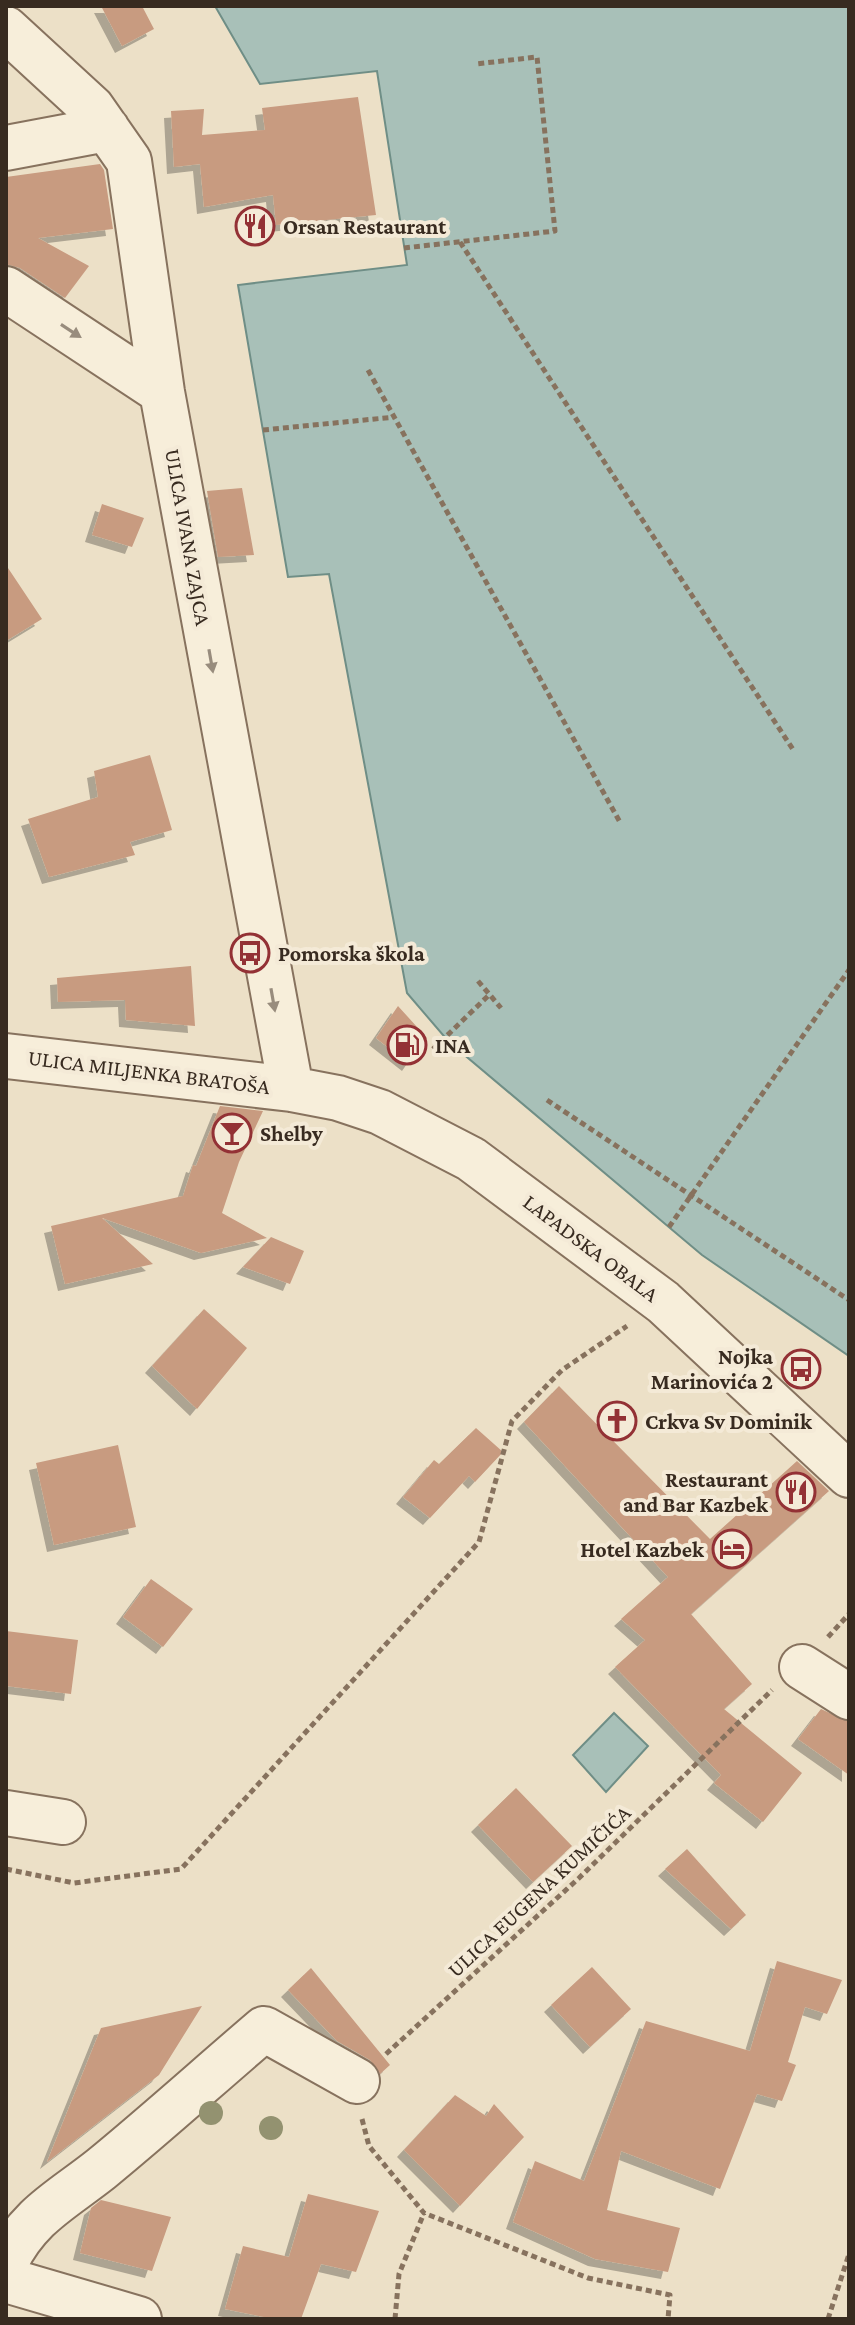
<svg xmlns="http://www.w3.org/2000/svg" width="855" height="2325" font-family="'Crimson Pro',serif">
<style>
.water{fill:#a8c0b8;stroke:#6f8e86;stroke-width:2}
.building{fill:#c89b80;filter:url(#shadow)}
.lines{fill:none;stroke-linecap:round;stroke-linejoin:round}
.minor-casing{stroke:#87725e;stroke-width:48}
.path{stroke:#87725e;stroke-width:5;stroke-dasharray:6 4;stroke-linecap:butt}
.minor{stroke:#f7eeda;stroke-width:44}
.tree{fill:#939270}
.oneway{fill:#988c7d}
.labels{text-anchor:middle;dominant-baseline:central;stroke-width:8;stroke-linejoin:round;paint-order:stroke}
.poi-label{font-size:22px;font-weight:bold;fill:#382b20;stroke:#f4ead7;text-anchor:start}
.street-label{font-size:22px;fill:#382b20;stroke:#f4ead7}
</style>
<defs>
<filter id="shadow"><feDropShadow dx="-7" dy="7" stdDeviation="0" flood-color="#0004"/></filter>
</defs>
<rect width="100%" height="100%" fill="#ece0c7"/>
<path class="water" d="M215,6H849V1356L702,1255L449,1042L407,993L329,574L288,577L238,285L407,265L377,71L260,84Z
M614,1713L648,1746L606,1792L573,1755Z"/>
<path class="building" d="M101,6H142L154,29L122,46Z
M358,97L376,215L276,225L273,195L204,207L200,164L174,167L171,111L204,109L202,135L265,130L262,108Z
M100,164L104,170L113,229L38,238L89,266L65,298L20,268L6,264V177Z
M242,488L254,555L218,557L207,491Z
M102,504L144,518L132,547L92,535Z
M6,565L42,619L6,641Z
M150,755L172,830L130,842L135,855L49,877L28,819L98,797L94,771Z
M191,966L195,1026L126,1020L125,1000L58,1002L57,978Z
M398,1006L427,1038L409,1064L376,1038Z
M220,1106L263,1111L239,1162L222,1213L267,1238L201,1253L102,1218L153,1264L65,1284L51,1226L183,1196L193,1165L196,1166Z
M271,1237L304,1251L290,1284L243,1267Z
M204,1309L247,1348L197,1409L152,1366Z
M559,1386L710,1539L797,1461L829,1491L691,1614L752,1684L724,1709L802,1773L763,1822L714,1783L721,1775L615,1667L645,1640L621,1619L668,1577L524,1422Z
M476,1428L503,1452L475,1482L469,1476L430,1518L403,1497L434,1460L439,1464Z
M118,1445L136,1527L54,1545L36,1463Z
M151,1579L193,1609L163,1647L123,1617Z
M6,1631L78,1640L71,1694L6,1686Z
M821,1709L849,1722V1775L798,1739Z
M516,1788L572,1846L533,1882L478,1825Z
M687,1849L746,1915L731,1929L665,1869Z
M777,1961L842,1980L827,2014L805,2007L788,2062L796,2065L782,2101L757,2094L720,2189L621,2151L607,2210L680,2228L668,2272L595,2259L513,2222L535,2161L584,2181L646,2021L750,2051Z
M592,1967L631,2009L590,2047L551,2005Z
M311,1968L390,2065L380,2074L370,2060L337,2041L288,1990Z
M202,2006L159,2075L47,2162L101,2028Z
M455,2095L486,2116L494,2104L524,2137L460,2206L404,2150Z
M308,2194L379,2211L356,2272L321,2264L301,2319H274L225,2309L243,2246L289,2257Z
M101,2200L171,2217L152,2271L80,2253L91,2208Z"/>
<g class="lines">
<g class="minor-casing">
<path id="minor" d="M6,29L92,108L129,161L162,392L291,1089
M6,148L107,129
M6,289L162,392
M6,1056L291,1089L338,1098L380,1112L471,1159L663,1302L849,1475
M802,1667L849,1697
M6,1813L63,1822
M6,2262C29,2215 62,2200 101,2169C156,2124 210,2075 264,2029L357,2081
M6,2280L139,2319"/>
</g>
<path class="path" d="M460,242L794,751
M404,248L555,231L537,57L476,64
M368,370L621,824
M263,430L395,417
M478,981L501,1008
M433,1049L489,995
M547,1100L849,1300
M669,1227L849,970
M828,1637L849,1614
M6,1869L74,1883L181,1869L479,1542L512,1421L562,1370L627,1326
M386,2054L579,1878L772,1690
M362,2119L369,2146L424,2213L588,2278L670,2295L668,2319
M395,2319L399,2274L424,2213
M828,2319L849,2254"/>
<use href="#minor" class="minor"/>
</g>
<g class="tree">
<circle cx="211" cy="2113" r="12"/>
<circle cx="271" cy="2128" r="12"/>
</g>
<defs><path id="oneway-solid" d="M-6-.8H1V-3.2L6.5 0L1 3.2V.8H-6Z" transform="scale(2)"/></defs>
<g class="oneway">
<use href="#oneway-solid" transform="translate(71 331) rotate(33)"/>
<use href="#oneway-solid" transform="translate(211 661) rotate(80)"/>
<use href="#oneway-solid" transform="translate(273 1000) rotate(80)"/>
</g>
<defs>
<g id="restaurant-ring" transform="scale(2)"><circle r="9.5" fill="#f4ead7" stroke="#933135" stroke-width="1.5"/><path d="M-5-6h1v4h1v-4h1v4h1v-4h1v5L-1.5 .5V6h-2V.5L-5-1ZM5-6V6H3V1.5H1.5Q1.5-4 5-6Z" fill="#933135"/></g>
<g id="bus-ring" transform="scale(2)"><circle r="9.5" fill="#f4ead7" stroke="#933135" stroke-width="1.5"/><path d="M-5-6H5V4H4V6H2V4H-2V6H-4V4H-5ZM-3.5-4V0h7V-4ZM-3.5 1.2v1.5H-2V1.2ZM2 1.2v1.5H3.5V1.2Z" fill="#933135"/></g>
<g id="fuel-ring" transform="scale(2)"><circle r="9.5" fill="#f4ead7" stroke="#933135" stroke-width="1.5"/><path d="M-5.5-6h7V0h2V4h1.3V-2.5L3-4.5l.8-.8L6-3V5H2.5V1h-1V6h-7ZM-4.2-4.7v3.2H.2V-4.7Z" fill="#933135"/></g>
<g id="bar-ring" transform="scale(2)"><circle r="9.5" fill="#f4ead7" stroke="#933135" stroke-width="1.5"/><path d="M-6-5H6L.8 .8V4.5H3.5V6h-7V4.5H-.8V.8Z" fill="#933135"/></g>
<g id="church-ring" transform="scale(2)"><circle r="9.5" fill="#f4ead7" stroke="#933135" stroke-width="1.5"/><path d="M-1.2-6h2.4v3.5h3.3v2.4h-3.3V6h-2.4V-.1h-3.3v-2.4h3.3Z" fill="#933135"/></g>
<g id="hotel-ring" transform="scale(2)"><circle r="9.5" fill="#f4ead7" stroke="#933135" stroke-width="1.5"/><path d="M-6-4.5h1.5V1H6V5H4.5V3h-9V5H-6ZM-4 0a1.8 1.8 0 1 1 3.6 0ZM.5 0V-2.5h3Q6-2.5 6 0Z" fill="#933135"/></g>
</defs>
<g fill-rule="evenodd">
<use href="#restaurant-ring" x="255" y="226"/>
<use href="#bus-ring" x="250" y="953"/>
<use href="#fuel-ring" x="407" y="1045"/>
<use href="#bar-ring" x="232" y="1133"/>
<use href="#bus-ring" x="801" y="1369"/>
<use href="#church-ring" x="617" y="1421"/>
<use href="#restaurant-ring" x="796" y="1492"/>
<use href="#hotel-ring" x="732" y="1549"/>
</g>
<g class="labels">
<g class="poi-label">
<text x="283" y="226">Orsan Restaurant</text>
<text x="278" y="953">Pomorska škola</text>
<text x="435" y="1045">INA</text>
<text x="260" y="1133">Shelby</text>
<text x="773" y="1356" text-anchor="end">Nojka<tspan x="773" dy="25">Marinovića 2</tspan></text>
<text x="645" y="1421">Crkva Sv Dominik</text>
<text x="768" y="1479" text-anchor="end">Restaurant<tspan x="768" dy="25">and Bar Kazbek</tspan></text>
<text x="704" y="1549" text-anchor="end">Hotel Kazbek</text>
</g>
<g class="street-label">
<text transform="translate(188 537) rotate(80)">ULICA IVANA ZAJCA</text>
<text transform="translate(149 1072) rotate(7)">ULICA MILJENKA BRATOŠA</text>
<text transform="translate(591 1248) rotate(37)">LAPADSKA OBALA</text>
<text transform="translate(539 1891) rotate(-43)">ULICA EUGENA KUMIČIĆA</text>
</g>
</g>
<rect width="855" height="2325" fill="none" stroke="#382b20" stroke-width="16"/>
</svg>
